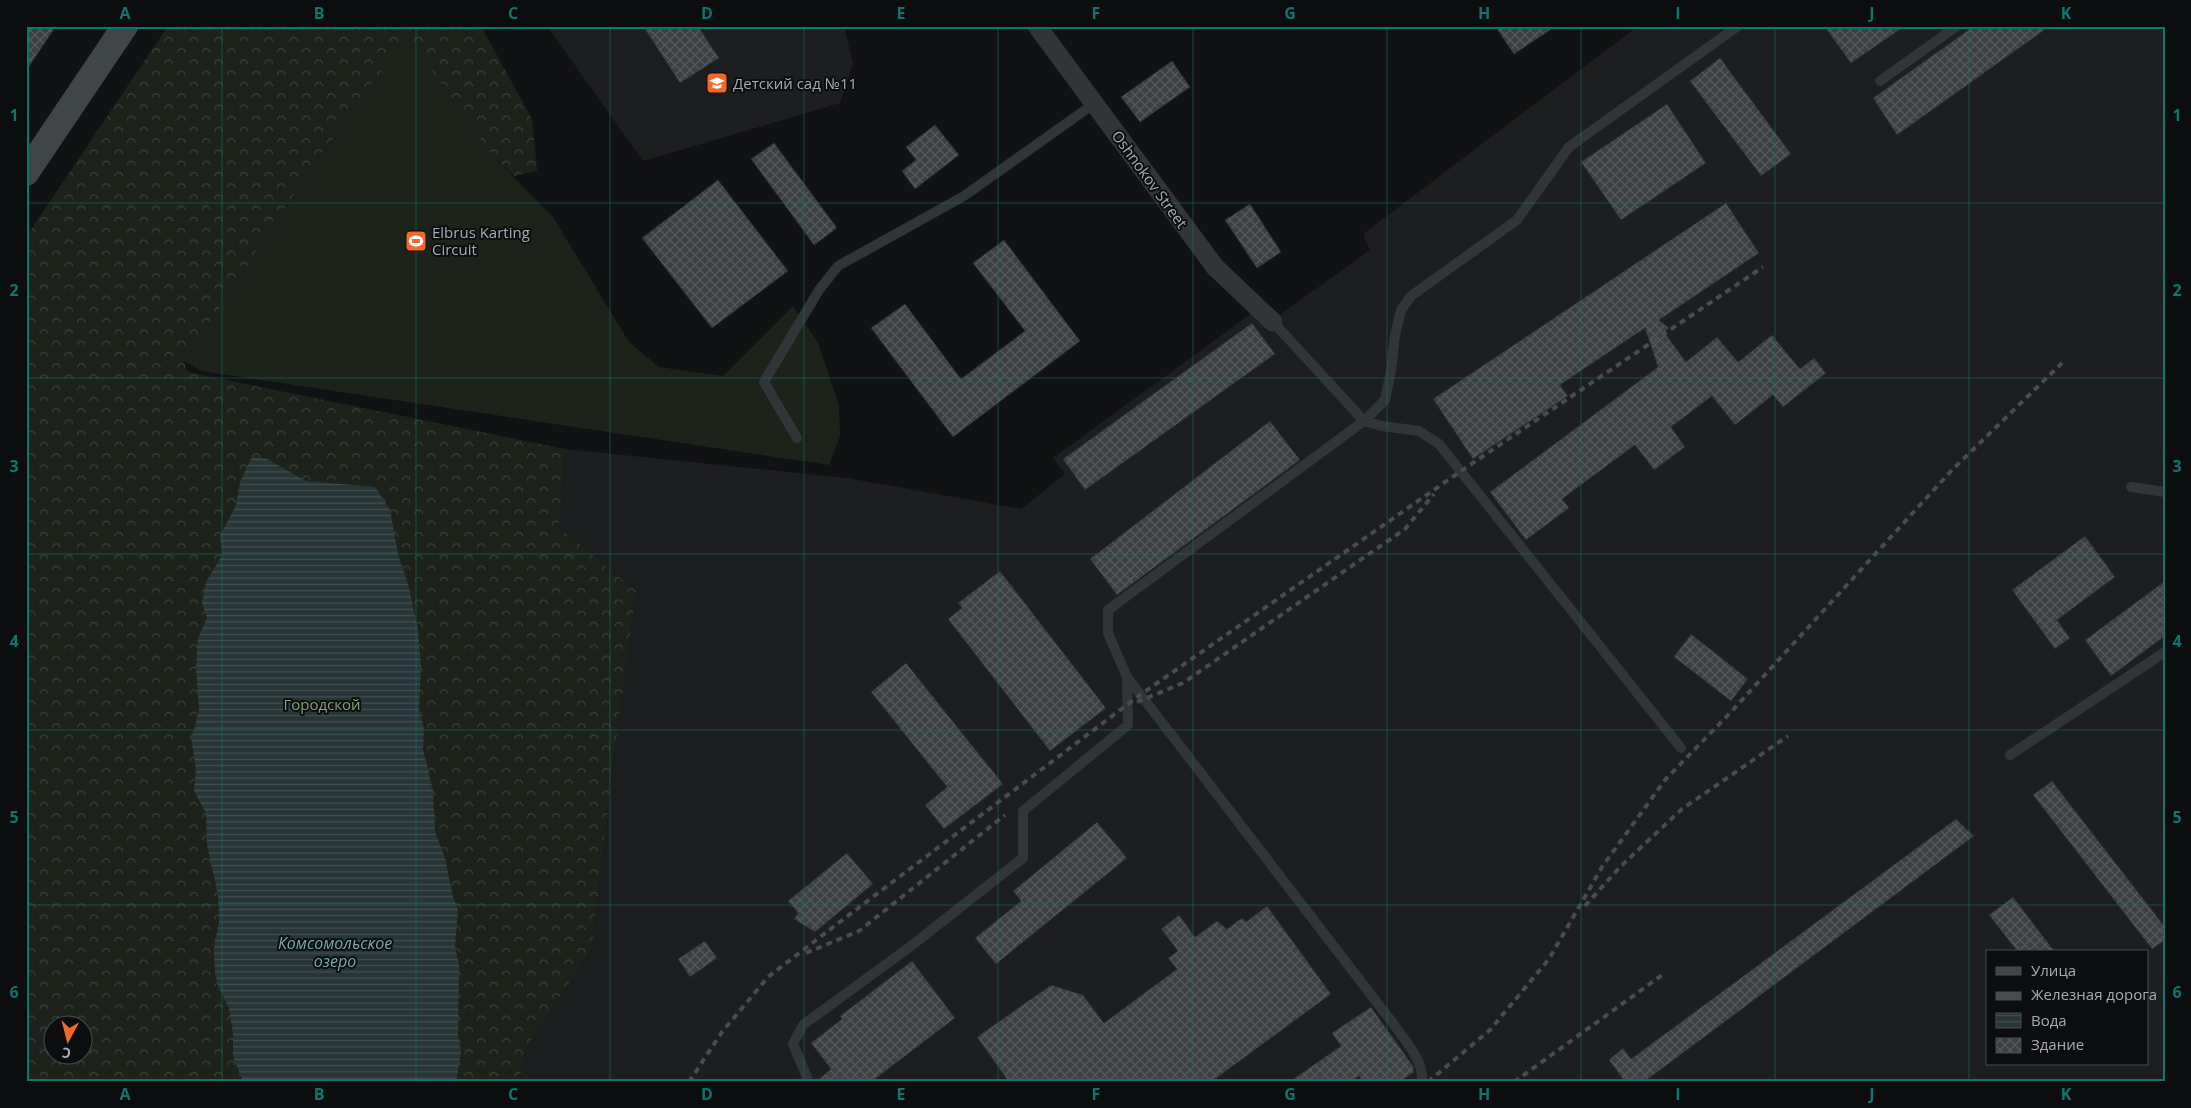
<svg xmlns="http://www.w3.org/2000/svg" width="2191" height="1108" font-family="'Open Sans',sans-serif">
<style>
.built{fill:#1d1e20;fill-rule:evenodd}
.grass{fill:#1d231b}
.forest{fill:url(#forest-crowns);fill-rule:evenodd}
.water{fill:url(#water-rules)}
.building{fill:url(#building-cross-hatch);stroke:#2b2c2f}
.lines{fill:none;stroke-linecap:round;stroke-linejoin:round}
.lane{stroke:#323538;stroke-width:10}
.street{stroke:#323538;stroke-width:19}
.secondary{stroke:#404548;stroke-width:26}
.rail{stroke:#474c4f;stroke-width:4;stroke-dasharray:6 5;stroke-linecap:butt}
.grid{fill:none;stroke:#0f766e;stroke-width:1;stroke-opacity:0.55}
.labels{text-anchor:middle;dominant-baseline:central;stroke-width:4;stroke-linejoin:round;paint-order:stroke}
.poi-label{font-size:15px;fill:#a2aeb4;stroke:#0c0d0e;text-anchor:start}
.street-label{font-size:15px;fill:#a2aeb4;stroke:#0c0d0e}
.park-label{font-size:15px;fill:#84a078;stroke:#0c0d0e}
.water-label{font-size:16px;font-style:italic;fill:#77aab1;stroke:#0c0d0e}
.neatline{fill:none;stroke:#0f766e;stroke-width:2}
.grid-label{font-size:16px;text-anchor:middle;font-weight:bold;fill:#0f766e}
</style>
<defs>
<pattern id="forest-crowns" width="20" height="18" patternUnits="userSpaceOnUse" patternTransform="scale(1.25)"><rect width="20" height="18" fill="#1d231b"/><path d="M2 6a3 3 0 1 1 6 0M12 15a3 3 0 1 1 6 0" fill="none" stroke="#3b403a"/></pattern>
<pattern id="water-rules" width="6" height="5" patternUnits="userSpaceOnUse" patternTransform="scale(1.25)"><rect width="6" height="5" fill="#273537"/><path d="M0 2.5h6" fill="none" stroke="#435052"/></pattern>
<pattern id="building-cross-hatch" width="8" height="8" patternUnits="userSpaceOnUse" patternTransform="scale(1.25)"><rect width="8" height="8" fill="#3d4043"/><path d="M0 0l8 8M0 8l8-8" fill="none" stroke="#56595c"/></pattern>
</defs>
<rect width="100%" height="100%" fill="#111213"/>
<path class="built" d="M547,26H844L853,63L840,103L643,161Z
M1638,26H2165V1082H519L526,1047L592,949L610,790L636,591L559,527L565,449L847,478L1021,509L1065,474L1053,458L1252,313L1266,325L1370,250L1363,234ZM1987,952H2147V1064H1987Z"/>
<path class="grass" d="M407,35L492,155L553,217L629,342L659,367L723,376L793,306L818,343L839,405L840,436L829,465L201,371L184,361L315,163Z"/>
<path class="forest" d="M168,26H481L532,119L537,171L514,176L492,155L407,36L315,163L184,361L186,370L192,373L565,449L559,527L636,591L610,790L592,949L526,1047L519,1082H26V237ZM52,1026H82V1056H52Z"/>
<path class="water" d="M252,457L267,459L306,481L375,487L390,510L398,554L408,584L418,630L421,667L419,710L424,729L423,749L433,791L435,832L445,858L453,897L458,910L455,946L459,966L458,1037L461,1052L456,1082H243L233,1056V1034L229,1008L219,988L215,974L214,949L219,921L218,895L207,845L206,813L194,791L196,769L191,738L195,727L199,709L196,668L198,638L207,618L202,603L206,582L223,554L220,536L236,505L240,482Z"/>
<path class="building" d="M26,26H56L26,71Z
M643,26H698L719,58L680,83Z
M1495,26H1556L1514,54Z
M1824,26H1905L1851,63Z
M1974,26H2050L1897,135L1873,98Z
M1720,58L1791,154L1761,176L1690,81Z
M1172,61L1190,87L1140,122L1121,97Z
M1667,104L1706,163L1621,220L1581,162Z
M935,125L959,155L915,189L902,171L916,160L906,147Z
M774,143L837,228L814,245L751,159Z
M718,180L788,271L712,328L642,238Z
M1726,203L1759,253L1659,320L1669,328L1664,332L1686,362L1717,337L1738,362L1772,335L1800,369L1814,358L1826,373L1783,407L1773,395L1735,425L1712,396L1671,427L1685,447L1654,470L1635,445L1562,499L1569,508L1526,540L1490,492L1658,367L1645,328L1560,385L1568,396L1473,459L1433,399Z
M1250,204L1281,252L1257,268L1225,220Z
M1004,240L1080,341L953,437L871,328L905,304L961,379L1025,331L973,263Z
M1252,323L1275,354L1085,490L1063,459Z
M1270,421L1300,460L1117,595L1090,559Z
M2085,536L2115,577L2057,620L2070,638L2055,649L2012,590Z
M1000,571L1106,708L1050,751L948,619L962,608L958,603Z
M2165,581V636L2111,676L2085,640Z
M1691,634L1748,679L1731,701L1674,657Z
M906,663L1003,784L944,829L925,805L947,787L871,692Z
M2052,781L2165,927V940L2152,949L2033,795Z
M1956,819L1974,836L1644,1082H1625L1609,1060L1623,1048L1631,1059Z
M1097,822L1127,858L996,964L975,938L1021,901L1013,891Z
M847,853L873,884L815,932L794,919L798,913L788,901Z
M2013,897L2055,952H2018L1989,915Z
M1267,906L1331,994L1211,1082H1009L977,1037L1051,985L1083,995L1104,1023L1177,969L1168,958L1178,951L1161,929L1179,915L1195,937L1217,921L1227,929L1242,918L1246,922Z
M705,941L717,958L690,977L678,959Z
M912,961L955,1018L871,1082H816L831,1069L811,1043L842,1019L840,1016Z
M1371,1007L1413,1066L1414,1072L1399,1082H1363L1359,1076L1351,1082H1289L1341,1046L1332,1033Z"/>
<g class="lines">
<path class="lane" d="M1880,81L1957,26
M797,438L764,382L819,290L838,266L964,196L1095,103
M2131,487L2165,492
M1127,677L1395,1026C1406,1042 1424,1061 1422,1082
M1681,748L1439,444L1419,431L1382,426L1364,421L1385,400L1391,371L1395,335L1401,310L1411,296L1517,220L1569,147L1738,26
M2010,755L2165,652
M809,1082L793,1044L803,1025L911,946L1023,858V811L1128,725L1127,677L1108,633V610L1364,421L1273,322"/>
<path class="street" d="M1037,26L1215,267L1273,322"/>
<path class="secondary" d="M26,173L125,26"/>
<path class="rail" d="M1137,702L1183,683L1405,529L1434,494
M1585,906L1620,867L1682,809L1788,736
M806,953L859,931L1005,815
M689,1082L722,1032L768,977L841,921L1140,695L1461,471L1763,267
M1428,1082L1490,1030L1549,959L1602,867L1665,780L1731,712L1951,471L2062,363
M1514,1082L1665,973"/>
</g>
<path class="grid" d="M222,26V1082M416,26V1082M610,26V1082M804,26V1082M998,26V1082M1193,26V1082M1387,26V1082M1581,26V1082M1775,26V1082M1969,26V1082M26,203H2165M26,378H2165M26,554H2165M26,730H2165M26,905H2165"/>
<defs>
<g id="school-square" transform="scale(1.125)"><rect x="-9" y="-9" width="18" height="18" rx="4" fill="#f66726" stroke="#0c0d0e"/><path d="M0-5L7-2L0 1L-7-2ZM-4 1L0 2.5L4 1V4Q0 6-4 4Z" fill="#fff"/></g>
<g id="stadium-square" transform="scale(1.125)"><rect x="-9" y="-9" width="18" height="18" rx="4" fill="#f66726" stroke="#0c0d0e"/><path d="M0-5a6.5 5 0 1 0 0 10a6.5 5 0 1 0 0-10ZM-3.5-1.8h7v3.6h-7Z" fill="#fff"/></g>
</defs>
<g fill-rule="evenodd">
<use href="#school-square" x="717" y="83"/>
<use href="#stadium-square" x="416" y="241"/>
</g>
<g class="labels">
<g class="poi-label">
<text x="733" y="83">Детский сад №11</text>
<text x="432" y="232">Elbrus Karting<tspan x="432" dy="17">Circuit</tspan></text>
</g>
<g class="street-label">
<text transform="translate(1150 179) rotate(54)">Oshnokov Street</text>
</g>
<g class="park-label">
<text x="322" y="704">Городской</text>
</g>
<g class="water-label">
<text x="335" y="943">Комсомольское<tspan x="335" dy="18">озеро</tspan></text>
</g>
</g>
<rect width="2191" height="1108" fill="none" stroke="#0c0d0e" stroke-width="55"/>
<rect x="1986" y="950" width="162" height="115" fill="#0c0d0e" stroke="#484d50"/>
<rect x="1996" y="967" width="25" height="8" fill="#404548" stroke="#484d50"/>
<text x="2031" y="976" font-size="15" fill="#a2aeb4">Улица</text>
<rect x="1996" y="992" width="25" height="8" fill="#474c4f" stroke="#484d50"/>
<text x="2031" y="1000" font-size="15" fill="#a2aeb4">Железная дорога</text>
<rect x="1996" y="1013" width="25" height="15" fill="url(#water-rules)" stroke="#484d50"/>
<text x="2031" y="1026" font-size="15" fill="#a2aeb4">Вода</text>
<rect x="1996" y="1038" width="25" height="15" fill="url(#building-cross-hatch)" stroke="#484d50"/>
<text x="2031" y="1050" font-size="15" fill="#a2aeb4">Здание</text>
<g transform="translate(68 1040) rotate(187)"><circle r="24" fill="#0c0d0e" stroke="#484d50"/>
<path d="M0-4L9 19L0 12L-9 19Z" fill="#f66726"/>
<text y="-8" font-size="14" font-weight="bold" text-anchor="middle" fill="#a2aeb4">С</text>
</g>
<rect x="28" y="28" width="2136" height="1052" class="neatline"/>
<g class="grid-label">
<text x="125" y="19">A</text>
<text x="319" y="19">B</text>
<text x="513" y="19">C</text>
<text x="707" y="19">D</text>
<text x="901" y="19">E</text>
<text x="1096" y="19">F</text>
<text x="1290" y="19">G</text>
<text x="1484" y="19">H</text>
<text x="1678" y="19">I</text>
<text x="1872" y="19">J</text>
<text x="2066" y="19">K</text>
<text x="14" y="121">1</text>
<text x="2177" y="121">1</text>
<text x="14" y="296">2</text>
<text x="2177" y="296">2</text>
<text x="14" y="472">3</text>
<text x="2177" y="472">3</text>
<text x="14" y="647">4</text>
<text x="2177" y="647">4</text>
<text x="14" y="823">5</text>
<text x="2177" y="823">5</text>
<text x="14" y="998">6</text>
<text x="2177" y="998">6</text>
<text x="125" y="1100">A</text>
<text x="319" y="1100">B</text>
<text x="513" y="1100">C</text>
<text x="707" y="1100">D</text>
<text x="901" y="1100">E</text>
<text x="1096" y="1100">F</text>
<text x="1290" y="1100">G</text>
<text x="1484" y="1100">H</text>
<text x="1678" y="1100">I</text>
<text x="1872" y="1100">J</text>
<text x="2066" y="1100">K</text>
</g>
</svg>
